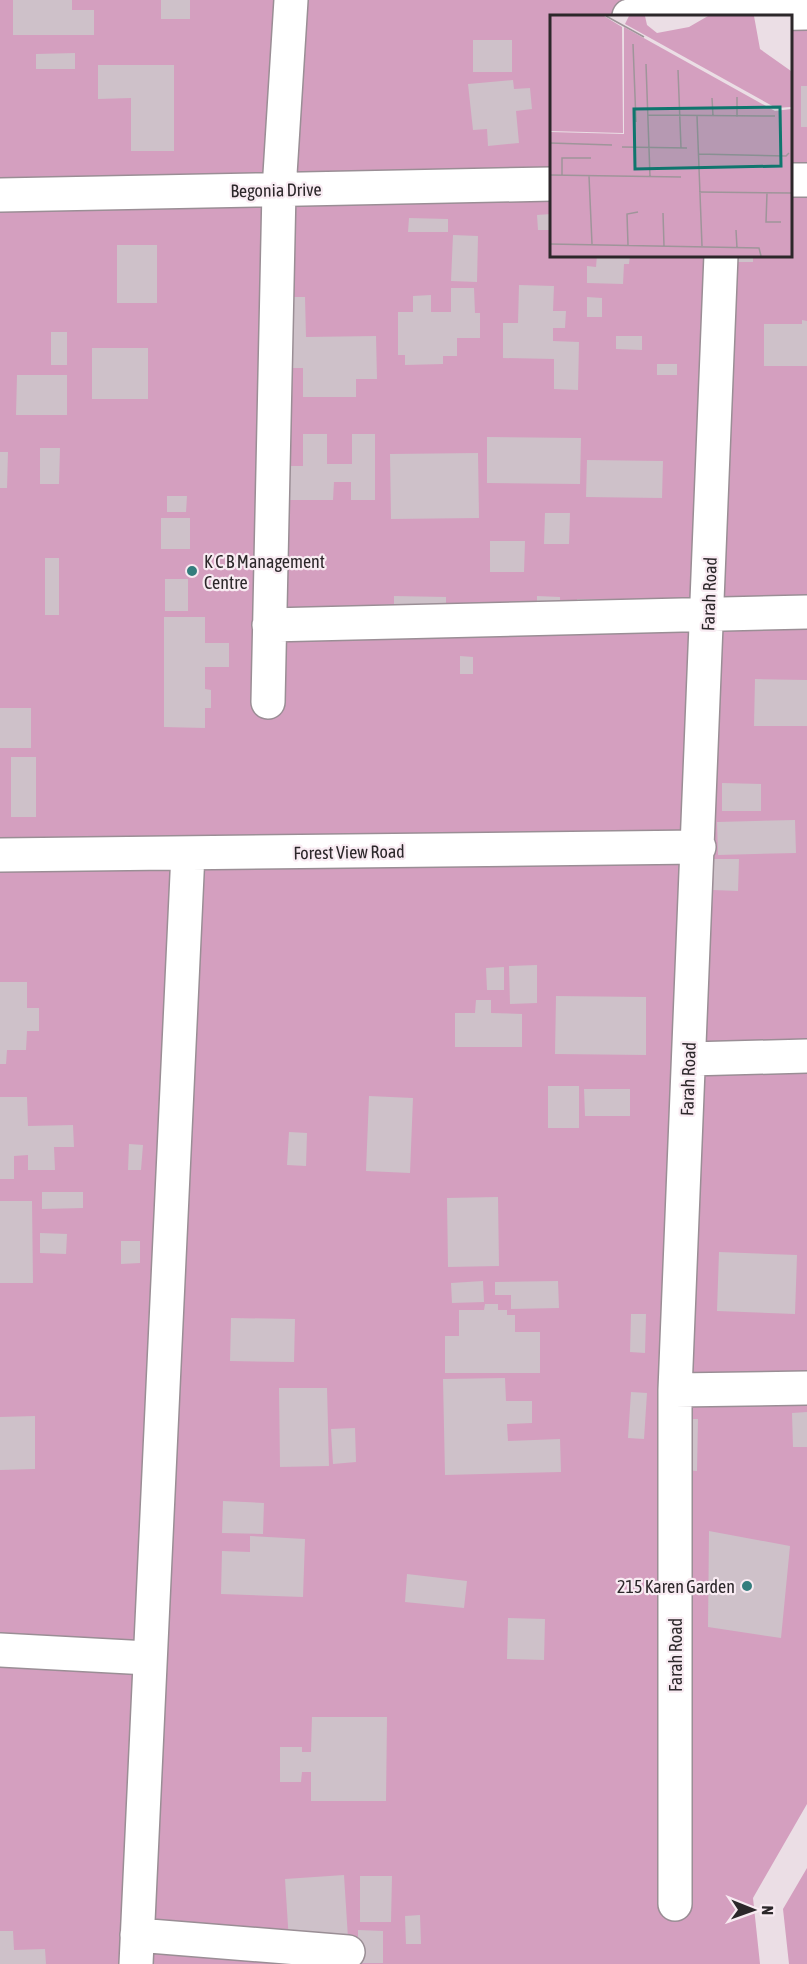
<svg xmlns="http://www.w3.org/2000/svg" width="807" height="1964" font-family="'Asap Condensed',sans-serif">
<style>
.green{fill:#d49fbf;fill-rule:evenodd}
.building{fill:#cec1c9}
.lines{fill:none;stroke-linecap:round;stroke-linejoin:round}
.minor-casing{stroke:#9a8e95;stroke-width:36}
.minor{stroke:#fff;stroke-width:33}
.poi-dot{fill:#337d7d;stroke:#f8ebf2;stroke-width:2}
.labels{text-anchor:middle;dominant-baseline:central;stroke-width:4.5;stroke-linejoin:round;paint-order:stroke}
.street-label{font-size:18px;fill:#2c272a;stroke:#f8ebf2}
.poi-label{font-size:18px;fill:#2c272a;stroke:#f8ebf2;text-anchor:start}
.inset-road{fill:none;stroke:#9f959a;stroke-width:1.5}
.view{fill:#0f766e;fill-opacity:0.15;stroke:#0f766e;stroke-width:3}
.inset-edge{fill:none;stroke:#2c272a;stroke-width:3}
</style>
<rect width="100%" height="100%" fill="#ebdee5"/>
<path class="green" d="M0,0H807V1804L753,1898L760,1964H0ZM552,16H790V255H552Z
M807,1868V1964H789L783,1909Z"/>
<path class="building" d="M13,0H72V10H94V35H13Z
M161,0H190V19H161Z
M473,40H512V72H473Z
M75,53V69H36V54Z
M98,65H174V151H131V98L98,99Z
M513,80L514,89L530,88L532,109L516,111L519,143L488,146L487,129L473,130L468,84Z
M801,86H807V127H801Z
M551,214L552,230H538L537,215Z
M409,218L448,219V232H408Z
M453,235L478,236L477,282L451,281Z
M117,245H157V303H117Z
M597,255H630L629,264H624L623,284L587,283V266L596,267Z
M737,255H753V262H737Z
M519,285L554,286L553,311H566L565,328H553V341L579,342L578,390L554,389V359L503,358V323H518Z
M451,288H474L475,313H480V338H457V356H443V364L405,365V355H398V312H413V296L431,295V312H451Z
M283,297H305L306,337L376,336L377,379H356V397H303V368H290Z
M587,297L602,298V317H587Z
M802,320L807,321V366H764V324H802Z
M51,332H67V365H51Z
M616,336H642V350L616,349Z
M92,348H148V399H92Z
M657,364H677V375H657Z
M17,375H67V415H16Z
M303,434H327V464H352V434H375V500H351V482H334L333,500H280V466H303Z
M487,437L581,438L580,484L487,483Z
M40,448H60L59,484H40Z
M0,452H8L7,488H0Z
M478,453L479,518L391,519L390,454Z
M587,460L663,461L662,498L586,497Z
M167,496H187L186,512H167Z
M545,513H570L569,544H544Z
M161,518H190V549H161Z
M490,541H525L524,572H490Z
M45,558H59V615H45Z
M165,579H188V611H165Z
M394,596L446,597V609H394Z
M537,596L560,597V611H537Z
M577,599H610V610L576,609Z
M164,617H205V643H229V667H205V689L211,690V708H205V728L164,727Z
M460,656L473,657V674H460Z
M755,679L807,680V726H754Z
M0,708H31V748H0Z
M11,757H36V817H11Z
M722,783L761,784V811H722Z
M795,820L796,853L718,855L717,822Z
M714,859H739L738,891L713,890Z
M537,965V1003L510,1004L509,966Z
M504,967V990H487L486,968Z
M0,982H27V1008H39V1031H27L26,1050H7L6,1064H0Z
M556,996L646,997V1055L555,1054Z
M476,1000H491V1013L522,1014V1047H455V1013H475Z
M548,1086H579V1128H548Z
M584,1089H630V1116H585Z
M369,1096L413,1098L410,1173L366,1171Z
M0,1097H27L28,1126L73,1125L74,1147H54L55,1170H28V1155L14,1156V1179H0Z
M289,1132L307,1133L306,1166L287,1165Z
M129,1144L143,1145L141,1170H128Z
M42,1192H83V1208L42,1209Z
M498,1197L499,1266L448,1267L447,1198Z
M0,1201H32L33,1283H0Z
M40,1233L67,1234L66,1254L40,1253Z
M121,1241H140V1263L121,1264Z
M719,1252L797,1255L795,1314L717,1311Z
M483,1281L484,1302L452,1303L451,1283Z
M558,1281L559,1308L511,1309V1295H495V1282Z
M485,1304H498V1310H507V1315H515V1332H540V1373H445V1336H459V1310H484Z
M631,1314H646L645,1353L630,1352Z
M231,1318L295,1319L294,1362L230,1361Z
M505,1378L506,1401H532V1423L507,1424L508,1441L560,1439L561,1472L445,1475L443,1379Z
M279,1388H327L329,1466L280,1467Z
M631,1392L647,1393L644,1439L628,1438Z
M807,1412V1447H793L792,1413Z
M35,1416V1469L0,1470V1417Z
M685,1419H698L697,1471L684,1470Z
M355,1428L356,1462L333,1464L331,1429Z
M223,1501L264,1503L263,1534L222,1533Z
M709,1531L790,1546L781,1638L708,1627Z
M250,1536L305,1539L303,1597L221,1594L222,1551L250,1552Z
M407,1574L467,1581L464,1608L405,1602Z
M508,1618L545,1619L544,1660L507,1659Z
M312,1717H387L386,1801H311V1772H302L301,1782H280V1747H302V1752H311Z
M344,1875L348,1938L289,1942L285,1879Z
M360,1876H392L391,1922H360Z
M420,1915L421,1944H406L405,1916Z
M358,1930L383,1931V1963H358Z
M0,1931H13L14,1950L45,1949L46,1964H0Z"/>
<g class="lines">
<g class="minor-casing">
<path id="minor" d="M629,16L807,13
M790,180H807
M0,195L552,184
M269,625L807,612
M268,702L279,190L291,0
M0,855L699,847
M689,1059L807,1056
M675,1390L807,1388
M0,1650L148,1658
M675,1904V1390L721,255
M137,1935L348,1952
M136,1964L188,853"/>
</g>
<use href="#minor" class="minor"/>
</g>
<g class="poi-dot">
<circle cx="192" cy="571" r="6"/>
<circle cx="747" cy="1586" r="6"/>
</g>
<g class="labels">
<g class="street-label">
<text transform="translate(276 190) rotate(-1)">Begonia Drive</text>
<text transform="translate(709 594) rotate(-88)">Farah Road</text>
<text transform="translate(349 852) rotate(-1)">Forest View Road</text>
<text transform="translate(688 1079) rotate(-88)">Farah Road</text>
<text transform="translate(675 1655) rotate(-90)">Farah Road</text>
</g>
<g class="poi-label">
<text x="204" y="561">K C B Management<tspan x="204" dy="21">Centre</tspan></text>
<text x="735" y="1586" text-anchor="end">215 Karen Garden</text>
</g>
</g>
<g transform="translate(550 15)">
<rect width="242" height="242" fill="#ebdee5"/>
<path d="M0,1H54L72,12L73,118L0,116ZM79,1H95L97,10L107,18L139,12L158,1H204L210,34L241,56V92L226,93L75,9ZM74,12L225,96L241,94V241H0V117L74,119Z" fill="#d49fbf"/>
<path class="inset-road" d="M56,1L94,22M83,29L86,107M96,49L100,162M128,55L131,133M187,82V102M162,83L163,101M98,100L225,101M147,101L152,231M0,128L62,130M72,132L137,133M148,139L236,141L239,138M0,160L131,162M12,160V143H41M39,161L42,229M149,177L241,178M217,178L216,207H231M113,198L114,231M186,215L187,233M0,229L209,233L211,241M78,230L77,199L88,197"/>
<path class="view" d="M230,92L231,151L85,154L84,94Z"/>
<rect width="242" height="242" class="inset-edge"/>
</g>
<g transform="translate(753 1910) rotate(91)" stroke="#f8ebf2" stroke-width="4.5" paint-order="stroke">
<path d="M0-4.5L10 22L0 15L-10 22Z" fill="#2c272a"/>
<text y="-9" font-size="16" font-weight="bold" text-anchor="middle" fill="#2c272a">N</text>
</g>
</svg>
